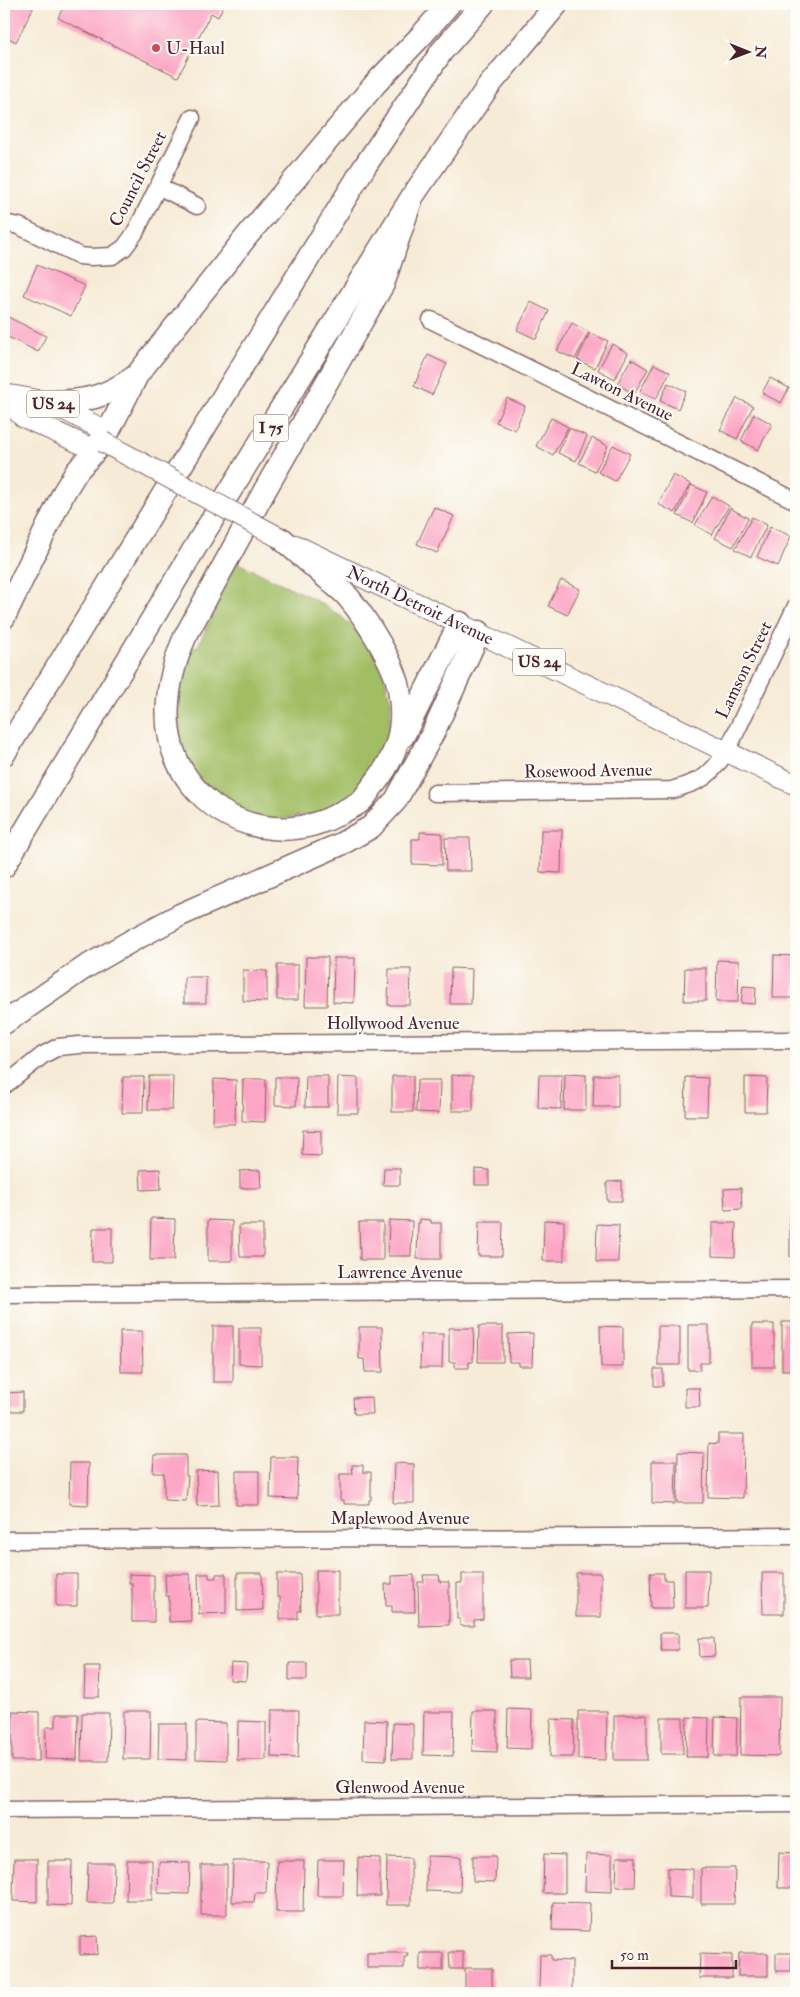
<svg xmlns="http://www.w3.org/2000/svg" width="800" height="1997" font-family="'IM FELL Double Pica',serif">
<style>
.green{fill:#a2be65;stroke:#766e48}
.building{fill:#fca5c4}
.lines{fill:none;stroke-linecap:round;stroke-linejoin:round}
.minor-casing{stroke:#866667;stroke-width:19}
.major-casing{stroke:#866667;stroke-width:22}
.highway-casing{stroke:#866667;stroke-width:25}
.minor{stroke:#fff;stroke-width:16}
.major{stroke:#fff;stroke-width:20}
.highway{stroke:#fff;stroke-width:22}
.major-bridge-casing{stroke:#866667;stroke-width:22;stroke-linecap:butt}
.major-bridge{stroke:#fff;stroke-width:20}
.poi-dot{fill:#d1495b;stroke:#fdfcf7;stroke-width:2}
.labels{text-anchor:middle;dominant-baseline:central;stroke-width:4;stroke-linejoin:round;paint-order:stroke}
.shield{fill:#fdfcf7;stroke:#806168;stroke-width:1}
.shield-label{font-size:16px;font-weight:bold;fill:#4a1f2b}
.poi-label{font-size:18px;fill:#4a1f2b;stroke:#fdfcf7;text-anchor:start}
.street-label{font-size:18px;fill:#4a1f2b;stroke:#fdfcf7}
</style>
<rect width="100%" height="100%" fill="#fdfcf7"/>
<filter id="ink" filterUnits="userSpaceOnUse"><feTurbulence type="fractalNoise" baseFrequency=".02" numOctaves="2"/><feDisplacementMap in="SourceGraphic" scale="10" xChannelSelector="R" yChannelSelector="G"/><feConvolveMatrix kernelMatrix="1 2 1 2 8 2 1 2 1" color-interpolation-filters="sRGB"/></filter>
<filter id="wash" filterUnits="userSpaceOnUse"><feTurbulence type="fractalNoise" baseFrequency=".0096" numOctaves="4" result="noise"/><feDisplacementMap in="SourceGraphic" scale="20" xChannelSelector="R" yChannelSelector="G"/><feGaussianBlur stdDeviation="1.12" result="paint"/><feColorMatrix in="noise" values="0 0 0 0 0 0 0 0 0 0 0 0 0 0 0 0 0 1.4 0 .05"/><feComposite in="paint" operator="in"/></filter>
<g filter="url(#wash)">
<rect width="100%" height="100%" fill="#f6ebd6"/>
<path class="green" d="M236,562L312,598L342,617L370,645L384,676L391,703L389,736L375,767L354,795L330,811L275,820L236,812L210,795L180,745L177,677L190,648L198,646Z"/>
<g id="blocks">
<path class="building" d="M4,4H35L16,42L4,35Z
M65,4H224L218,17L211,13L178,77L58,18Z
M37,265L85,286L71,316L24,295Z
M531,302L549,311L536,339L517,330Z
M4,315L46,336L38,352L4,335Z
M572,323L589,332L575,359L557,351Z
M590,333L608,341L595,368L577,360Z
M612,344L628,353L615,379L598,370Z
M428,355L447,364L432,395L414,386Z
M631,359L648,369L634,394L617,384Z
M654,364L670,372L656,399L640,391Z
M770,378L789,388L781,403L762,393Z
M668,383L686,391L678,409L660,401Z
M507,398L525,406L515,430L496,422Z
M737,398L753,406L737,439L720,430Z
M754,414L772,424L758,450L741,441Z
M551,418L568,427L553,455L536,446Z
M569,428L587,436L576,461L558,453Z
M592,438L608,446L595,471L579,463Z
M613,445L630,454L615,481L598,472Z
M673,475L690,484L675,513L658,504Z
M691,485L707,492L693,523L677,515Z
M712,496L729,506L712,535L695,525Z
M434,507L454,516L437,553L417,544Z
M730,508L748,518L733,547L715,538Z
M752,517L767,525L751,557L735,549Z
M770,527L791,536L778,566L757,557Z
M561,580L580,589L567,615L548,606Z
M541,830H562L561,873L540,872Z
M420,832L442,833V865L412,864V839H420Z
M445,838H470L471,871H446Z
M774,955L796,956V998H773Z
M306,957H328L327,1006H305Z
M334,958H355L354,1003L333,1002Z
M717,960L739,961L738,1002H716Z
M277,965H298V1000H277Z
M451,968L472,969L471,1004H450Z
M685,968H706V1001H684Z
M389,969H411L410,1005H388Z
M243,970L267,971V1002L243,1001Z
M184,977H206V1003H184Z
M743,986L756,987L755,1004L741,1003Z
M565,1074L586,1075V1110H564Z
M452,1075L473,1076V1111H452Z
M539,1075H562L561,1109L538,1108Z
M594,1075H618V1107H593Z
M149,1076H173L172,1110H148Z
M306,1076H328V1107H305Z
M392,1076H413V1112H392Z
M123,1077H144L143,1113H122Z
M275,1077H297L296,1106L275,1105Z
M338,1077L358,1078V1113H337Z
M686,1077L708,1078L707,1116H685Z
M745,1077L767,1078L766,1112H745Z
M214,1079L236,1080L235,1124H213Z
M243,1079H266L265,1122L242,1121Z
M417,1080H440L439,1113L416,1112Z
M303,1130L321,1131V1156L302,1155Z
M384,1168H400V1185H383Z
M160,1169L161,1189L141,1190L140,1170Z
M475,1169L489,1170V1185H475Z
M260,1170L261,1188H240V1171Z
M622,1181V1201H607V1182Z
M741,1188L742,1209L725,1210L724,1189Z
M790,1215H796V1257H790Z
M151,1218L175,1219L174,1260H150Z
M420,1219L431,1220V1223H441V1259H417L418,1223H420Z
M208,1220L232,1221V1261H208Z
M389,1220L412,1221L411,1256H388Z
M544,1220L564,1221V1261H543Z
M359,1222H383V1260H360Z
M479,1222H503L502,1256H478Z
M712,1223H736L735,1257L712,1256Z
M597,1224L619,1225L618,1262H596Z
M239,1225H263V1257H240Z
M93,1228H112V1262H92Z
M782,1322H796V1370H782Z
M752,1324H774V1367H752Z
M688,1325H709V1363H700V1370H688Z
M213,1326H233V1382H213Z
M479,1326H503V1362H478Z
M600,1326L623,1327V1367H601Z
M658,1326H680V1365H658Z
M359,1327H382L383,1372H365L364,1359H359Z
M239,1328H261V1365L239,1364Z
M449,1328H474L473,1362H469V1368H455V1362H449Z
M120,1331H142L143,1372H121Z
M533,1333L532,1366H519V1362H509L508,1334Z
M421,1334H443L442,1368H420Z
M654,1369H663V1386H654Z
M685,1388H699L700,1407H685Z
M23,1392V1411H7L6,1393Z
M372,1397L373,1414H354L353,1398Z
M718,1434H744L743,1498L708,1497L709,1443L718,1444Z
M678,1452L704,1453L703,1503H677Z
M154,1455H186V1476H188L186,1501L164,1500V1473H153Z
M271,1457H298L297,1499L270,1498Z
M652,1461H676L675,1504L652,1503Z
M70,1463H89L88,1505L69,1504Z
M394,1463L414,1464V1503H393Z
M352,1465H363V1472H371V1500H369V1504H344V1500H340V1474H353Z
M218,1470L219,1505L197,1506L196,1471Z
M236,1471H259V1505H236Z
M316,1570H338V1614H316Z
M685,1570H709L708,1608H685Z
M237,1573H262L263,1610L237,1611Z
M576,1573H601V1617H576Z
M650,1573H664V1580H672L673,1608H651Z
M762,1573H784V1614H763Z
M56,1574H77V1606H56Z
M129,1574L154,1575V1622H132V1583H129Z
M165,1574H190L191,1621L169,1622V1596H166Z
M198,1574H209V1578H216V1574H226V1613L199,1614Z
M277,1574H300L301,1611H298V1619H280V1597H277Z
M462,1574H483V1619L474,1620V1626H460V1619H457V1583H462Z
M414,1575L415,1612H392V1606H386L385,1584H392V1576Z
M423,1575H439L440,1582H449V1625L419,1626L418,1582H424Z
M660,1633H678V1650H661Z
M699,1638H714L715,1656L700,1657Z
M509,1660H527L528,1677H510Z
M231,1663L247,1664L246,1681L230,1680Z
M289,1663H307V1680H289Z
M85,1666H100L99,1697H84Z
M741,1697H780L779,1756L740,1755Z
M508,1709L532,1710L531,1749L507,1748Z
M272,1710H299L298,1758L271,1757Z
M12,1711L39,1712V1761H12Z
M124,1711H151L150,1759H123Z
M473,1711H497V1752L472,1751Z
M578,1711H607L606,1760L578,1759Z
M424,1712H454L453,1756L423,1755Z
M82,1713H109L108,1761H81Z
M56,1714H78L77,1760L45,1759L46,1727H56Z
M614,1715H647V1760H614Z
M687,1717L709,1718L708,1757H686Z
M715,1717L737,1718L736,1756H714Z
M661,1718H683V1754H661Z
M551,1719L574,1720L573,1757H550Z
M364,1720L387,1721L386,1760L363,1759Z
M238,1721L266,1722V1760H237Z
M196,1722L226,1723V1760L196,1759Z
M393,1723L413,1724V1759H392Z
M159,1724H187V1760L158,1759Z
M779,1852L796,1853V1888H778Z
M544,1854L565,1855V1893H543Z
M586,1854L612,1855V1892L585,1891Z
M427,1856L461,1857L460,1892L426,1891Z
M473,1856H496L495,1882L473,1881Z
M358,1857L380,1858V1896H357Z
M387,1857L411,1858V1905H386Z
M617,1857H636L635,1887H616Z
M14,1859H37V1902L13,1901Z
M127,1860H152V1900H126Z
M318,1860H344L343,1896H317Z
M48,1861H72L71,1906L48,1905Z
M233,1861H267L266,1893H255L254,1902H232Z
M277,1861H304L303,1912H276Z
M159,1862L190,1863L189,1894L158,1893Z
M88,1863H114L113,1903H87Z
M201,1865H227V1915H201Z
M668,1868L693,1869V1898L668,1897Z
M701,1868H735L734,1904H701Z
M553,1902L590,1903L589,1931L552,1930Z
M97,1936L98,1954L80,1955V1937Z
M449,1952H463V1969H450Z
M367,1953H408L407,1957H404V1968H367Z
M420,1953H443V1970H420Z
M739,1953H768V1976H738Z
M776,1953H791V1971H776Z
M700,1954L732,1955V1978H699Z
M540,1955H551V1960L572,1961V1990H539Z
M465,1968H492V1992H465Z"/>
</g>
</g>
<g filter="url(#ink)">
<use href="#blocks" fill-opacity="0" stroke="#866667" stroke-width="1"/>
<g class="lines">
<g class="minor-casing">
<path id="minor" d="M158,186L197,206
M4,223L19,226L80,256L90,257L112,256L124,248L135,233L192,118
M431,320L796,501
M435,793L672,790C704,780 708,778 727,751L796,606
M4,1086L43,1055L58,1047L79,1045L796,1040
M4,1294L796,1289
M4,1540L796,1536
M4,1810L796,1804"/>
</g>
<g class="major-casing">
<g id="major">
<path d="M4,394L49,402L98,427L103,442L88,447L23,417L4,398"/>
<path id="s1" d="M295,545L796,785"/>
</g>
</g>
<g class="highway-casing">
<path id="highway" d="M49,402C86,402 106,397 136,376
M282,539C298,553 313,566 328,579C334,585 342,590 348,597C365,617 395,664 399,689C406,728 397,757 372,787C368,792 365,798 360,802C355,806 349,808 344,811C290,843 226,830 189,781C157,738 165,683 185,637L265,490L383,284L412,197
M4,617L64,492L77,471L103,442L137,375L247,236L376,83L421,36L449,4
M403,736L460,623
M4,754L365,166L442,51L483,4
M4,866L199,541L412,197L488,87L557,4
M4,1023L84,968L133,940L180,915L341,844L371,827L396,800L433,733L479,632"/>
</g>
<use href="#minor" class="minor"/>
<use href="#major" class="major"/>
<use href="#highway" class="highway"/>
<g class="major-bridge-casing">
<path id="major-bridge" d="M103,442L282,539"/>
</g>
<use href="#major-bridge" class="major-bridge"/>
</g>
</g>
<circle class="poi-dot" cx="156" cy="48" r="5"/>
<g class="labels">
<g class="shield">
<rect x="27" y="390.5" width="52" height="27" rx="4"/>
<rect x="253.5" y="414.5" width="35" height="27" rx="4"/>
<rect x="513" y="648.5" width="52" height="27" rx="4"/>
</g>
<g class="shield-label">
<text x="53" y="404">US 24</text>
<text x="271" y="428">I 75</text>
<text x="539" y="662">US 24</text>
</g>
<g class="poi-label">
<text x="166" y="48">U-Haul</text>
</g>
<g class="street-label">
<text transform="translate(138 179) rotate(-63)">Council Street</text>
<text transform="translate(622 392) rotate(26)">Lawton Avenue</text>
<text stroke="none"><textPath href="#s1" startOffset="139">North Detroit Avenue</textPath></text>
<text transform="translate(744 670) rotate(-64)">Lamson Street</text>
<text transform="translate(588 771) rotate(-1)">Rosewood Avenue</text>
<text x="393" y="1023">Hollywood Avenue</text>
<text x="400" y="1272">Lawrence Avenue</text>
<text x="400" y="1518">Maplewood Avenue</text>
<text x="400" y="1787">Glenwood Avenue</text>
</g>
</g>
<rect width="800" height="1997" fill="none" stroke="#fdfcf7" stroke-width="20"/>
<g transform="translate(748 52) rotate(91)" stroke="#fdfcf7" stroke-width="4" paint-order="stroke">
<path d="M0-4L9 19L0 12L-9 19Z" fill="#4a1f2b"/>
<text y="-8" font-size="14" font-weight="bold" text-anchor="middle" fill="#4a1f2b">N</text>
</g>
<path d="M612 1960v8h124v-8" fill="none" stroke="#4a1f2b" stroke-width="2.5"/>
<text x="620" y="1960" font-size="15" fill="#4a1f2b" stroke="#fdfcf7" stroke-width="4" paint-order="stroke">50 m</text>
</svg>
